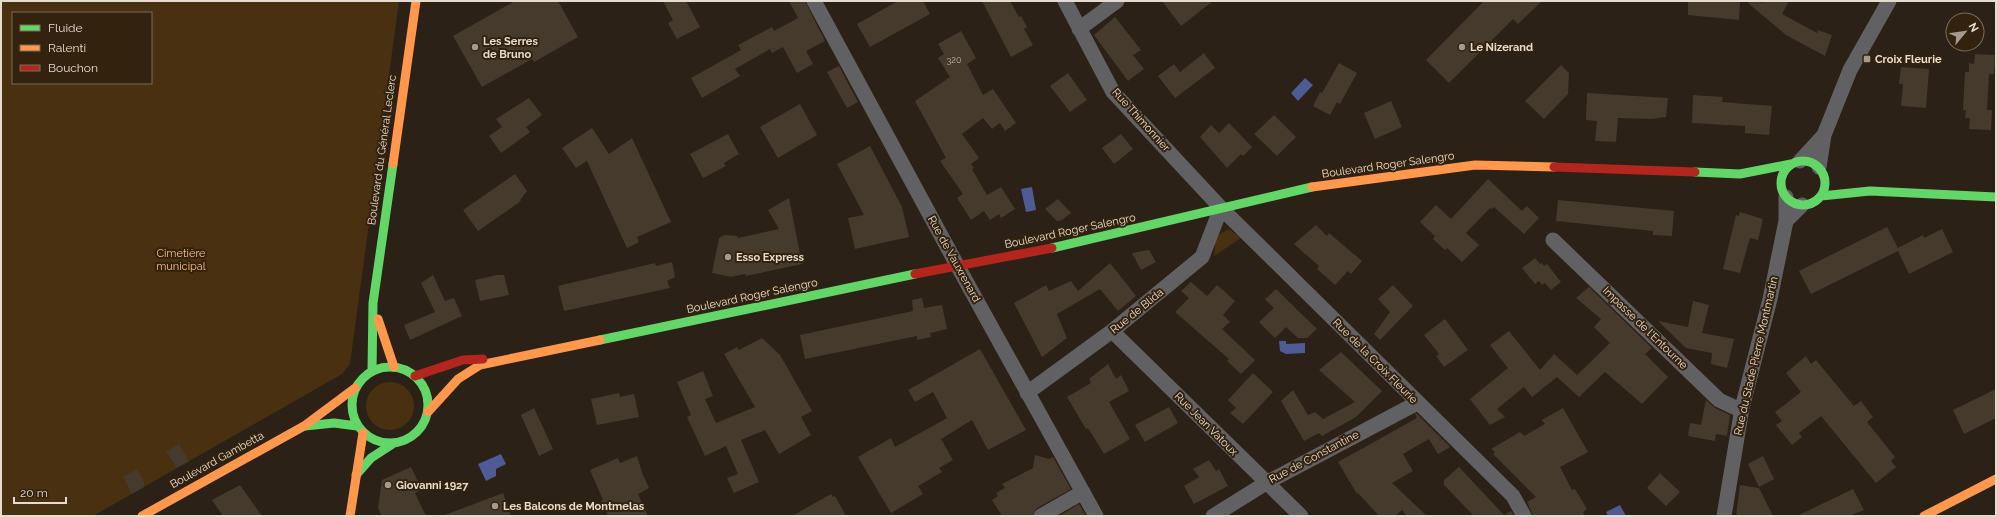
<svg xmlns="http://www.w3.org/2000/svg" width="1997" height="517" font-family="Raleway,sans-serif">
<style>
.green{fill:#493011;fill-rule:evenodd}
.water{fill:#4e5b94}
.building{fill:#463a2d}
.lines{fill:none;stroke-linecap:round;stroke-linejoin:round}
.street{stroke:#616062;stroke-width:15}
.fast{stroke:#63d668;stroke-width:9}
.slow{stroke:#ff974d;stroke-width:9}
.jam{stroke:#b3261e;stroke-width:9}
.poi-dot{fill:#a59a8e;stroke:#33220e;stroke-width:1.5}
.labels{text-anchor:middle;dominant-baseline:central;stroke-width:4;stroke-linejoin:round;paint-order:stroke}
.number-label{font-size:9px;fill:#beb3a6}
.poi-label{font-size:11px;font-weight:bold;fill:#e6dbcf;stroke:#33220e;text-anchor:start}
.street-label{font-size:11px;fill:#e6dbcf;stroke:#33220e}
.park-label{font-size:11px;fill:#fabf80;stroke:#33220e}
</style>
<rect width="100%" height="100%" fill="#2b2116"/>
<path class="green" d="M1,1H399L350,364L342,374L93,516H2L1,514ZM13,13H151V83H13Z
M1229,229L1241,238L1214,256L1216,236Z
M366 406a24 24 0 1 1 48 0a24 24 0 1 1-48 0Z"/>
<path class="water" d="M1305,78L1313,85L1298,101L1291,93Z
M1032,187L1036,210L1026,212L1021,189Z
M1279,341H1286V344L1305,343V353L1286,354L1280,351Z
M501,454L506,464L496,469V476L486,481L478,464Z
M1620,505L1626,516H1608L1606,512Z"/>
<path class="building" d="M515,1H558L578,37L534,62L532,59L482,87L453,36Z
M663,1H686L700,27L677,39L668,23L673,20Z
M789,1H805L825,41L806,51L813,64L797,73L783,47L772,53L770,49L735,69L740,76L702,98L691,78L741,50L738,45L772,27L774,31L798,18Z
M898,1H923L930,14L870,47L857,24Z
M982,1H1010L1019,17L1021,16L1027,27L1024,29L1033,45L1011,57Z
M1162,1H1213L1181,26Z
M1484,1H1542L1518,24L1513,19L1449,83L1426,60Z
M1688,1H1740L1739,20L1688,15Z
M1749,1H1758L1762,3L1763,1H1789L1782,14L1817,33L1818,30L1832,35L1825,56L1786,35L1748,3Z
M1115,17L1141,50L1133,55L1144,69L1128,81L1094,35Z
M961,31L976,58L967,64L983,95L993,89L1016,123L1005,131L1000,123L992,129L983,118L962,134L979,158L971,164L974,168L972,169L987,195L1001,187L1015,209L1001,218L999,214L990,220L984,211L971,220L957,198L963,194L940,161L946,158L915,101L950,77L938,58L944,54L938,44Z
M1204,53L1215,68L1175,98L1158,76L1174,64L1180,72Z
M1975,54L1995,55L1994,74H1989L1987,110H1992L1991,130L1969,129L1970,118H1965L1966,110H1963L1965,72H1969V63L1974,64Z
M1339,63L1357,73L1340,104L1337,102L1330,115L1313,106L1320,92L1322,93Z
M1561,65L1569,73L1568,94L1544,119L1525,101Z
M839,66L858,102L847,108L827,72Z
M1901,67L1929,69L1926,108L1901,106L1903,84H1899Z
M1068,73L1087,100L1070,112L1050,86Z
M1587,93L1668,98L1666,117L1652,119L1618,118L1616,142L1595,141L1597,121L1586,120Z
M1693,95L1723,97L1722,102L1772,106L1769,135L1745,133V126L1692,123Z
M529,98L542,115L526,127L530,132L501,153L489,136L502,127L496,119Z
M1391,101L1402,127L1375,139L1364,113Z
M800,104L817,135L778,158L760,127Z
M1274,115L1296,137L1277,156L1254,134Z
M1229,123L1252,147L1243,156L1241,154L1227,168L1200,137L1211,125L1219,133Z
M592,128L609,154L632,138L671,222L637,237L639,242L627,248L587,161L576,168L562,148Z
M728,134L739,154L724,163L726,166L703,178L690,154Z
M1121,134L1133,149L1114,164L1102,148Z
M870,146L902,207L909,237L855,249L848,218L864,215L837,164Z
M515,174L527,191L520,200L521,201L478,231L463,210Z
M1488,179L1522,211L1527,206L1539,218L1524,234L1494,207L1492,209L1490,208L1466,233L1479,245L1462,262L1447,248L1445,250L1433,239L1435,236L1420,222L1436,205L1451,219Z
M789,198L802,264L746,276L745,274L731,277L712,273L719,238L725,235L737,236L738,238L779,229L768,210Z
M1058,199L1071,213L1062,220L1057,221L1045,209Z
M1558,200L1674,211L1672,236L1653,235V231L1556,221Z
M1740,212L1763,219L1758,240L1750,238L1740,273L1723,269L1736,215L1739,216Z
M1316,225L1327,236L1329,233L1362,261L1351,274L1348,271L1335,285L1317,269L1319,266L1294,244Z
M1887,227L1898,248L1923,235L1924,238L1942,229L1953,252L1909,274L1898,251L1811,294L1799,271Z
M1149,250L1156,262L1141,270L1132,253Z
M1535,258L1540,264L1542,263L1544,266L1547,264L1561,282L1551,290L1545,283L1542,285L1539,281L1535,284L1522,268Z
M672,262L675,277L667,281L670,288L564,311L558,286L655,263L656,266Z
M1110,263L1136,296L1118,311L1100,289L1057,314L1067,338L1042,357L1014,303L1046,285L1049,291L1071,281L1078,291Z
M433,275L445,301L454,298L462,316L410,340L404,325L435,312L421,283Z
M497,275H504L509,295L480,301L475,280Z
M1191,282L1207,296L1217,285L1235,301L1223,315L1230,322L1222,329L1255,360L1241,374L1227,361L1229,359L1175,312L1189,298L1181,291Z
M1393,285L1413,306L1380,340L1374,334L1390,312L1378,299Z
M1589,287L1652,348L1645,354L1668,377L1642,404L1605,372L1579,397L1557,377L1532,397L1524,387L1497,409L1505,417L1490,425L1470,399L1508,368L1490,345L1509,331L1540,370L1554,354L1577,375L1610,343L1594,327L1601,319L1576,298Z
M1276,289L1317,329L1307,338H1298L1286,327L1275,338L1259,322L1274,308L1265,299Z
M922,298L924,308L942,305L947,329L930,333L931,337L917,340V336L805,359L800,335L913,311L912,300Z
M1693,301L1709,305L1702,333L1734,339L1727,368L1711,364L1712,353L1686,348L1658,321L1688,327Z
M1445,319L1468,350L1444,367L1436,356L1439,354L1424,335Z
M762,338L780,355L812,411L801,417L811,435L779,454L765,430L741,440L759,482L734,493L727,478L738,474L726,446L705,456L687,417L691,415L677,382L703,371L713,396L705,399L716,423L755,407L724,354L737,347L739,350Z
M980,349L1026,430L988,450L972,420L941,439L953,460L939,468L942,472L918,486L923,494L891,513L858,457L891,438L895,447L947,418L933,392L915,402L908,390Z
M1341,352L1382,391L1356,417L1322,436L1319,433L1304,441L1281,401L1293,390L1308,415L1315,412L1323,419L1355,402L1319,370Z
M1806,356L1811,364L1816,360L1854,406L1861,401L1873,417L1867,422L1895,457L1891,461L1896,467L1876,483L1821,416L1799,433L1802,437L1792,445L1776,425L1782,421L1775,412L1801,392L1786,373Z
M1108,364L1116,379L1121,375L1129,391L1109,402L1130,439L1104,454L1088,428L1086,429L1067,397L1091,383L1089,379Z
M1253,373L1273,392L1243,424L1230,413L1236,408L1228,400Z
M1996,389V418L1964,434L1953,410Z
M619,393L620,397L634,394L639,417L597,425L591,399Z
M1706,400L1715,408L1730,415L1727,436L1716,434L1715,441L1688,436L1690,423L1701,425Z
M1169,407L1178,423L1145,442L1135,425Z
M534,408L553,449L539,456L521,415Z
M1563,408L1588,452L1560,467L1572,490L1575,489L1587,509L1583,512L1585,516H1533L1527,502L1536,497L1493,454L1495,452L1491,449L1520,432L1524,436L1545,424L1542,420Z
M1416,413L1450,447L1438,454L1429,439L1403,454L1413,471L1392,483L1427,516H1407L1402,510L1395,516H1379L1358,493L1357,494L1338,462L1417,418L1415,414Z
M179,444L189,461L177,468L166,452Z
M1035,455L1049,459L1053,457L1071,489L1037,508L1032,516H1002L992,500L998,496L996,493L1005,488L1002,484L1033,468Z
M637,456L643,475L649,488L638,494L648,516H608L601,501L603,500L590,470L618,458L620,463Z
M1763,456L1774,479L1759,487L1748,464Z
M1209,460L1216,471L1219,469L1228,486L1194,504L1184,486L1199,477L1193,469Z
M411,467L422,490L415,493L426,516H382L378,508L382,480Z
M1459,467L1504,515L1511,511L1514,516H1474L1444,485V480Z
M136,469L144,481V487L132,494L123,477Z
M1660,473L1680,492L1666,506L1647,488Z
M240,485L262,516H223L212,500Z
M1740,485L1759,488L1773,516H1736Z
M1853,489L1864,510L1849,516H1797Z
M503,493L511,516H445V515Z
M831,494L833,497L835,496L846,516H792Z
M1079,504L1086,516H1059Z"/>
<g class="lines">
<path class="street" d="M814,1L957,265L1096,516
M1065,1L1113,92L1221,208L1513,496L1524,516
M1079,29L1117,1
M1800,161L1824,135
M1819,167L1824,135L1850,70L1889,1
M1786,221L1802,205
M1553,240L1719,400L1736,408H1742
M1112,331L1301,516
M1027,393L1112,331L1202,257L1221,208
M1041,516L1083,492
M1213,516L1266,483L1417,403
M1724,516L1742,408L1770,299L1786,221V197"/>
<path class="fast" d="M1781 183a22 22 0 1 1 44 0a22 22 0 1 1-44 0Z
M1695,172L1740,174L1791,164
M1821,196L1870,191L1996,197
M1052,248L1312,187
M600,340L915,274
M352 405a38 38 0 1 1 76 0a38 38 0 1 1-76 0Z
M372,371L373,303L393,164
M305,426L334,423L357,426
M356,475L371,458L394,443"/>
<path class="slow" d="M393,164L416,1
M1312,187L1475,165L1554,167
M378,319L394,367
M428,412L458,379L480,365L600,340
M142,516L304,426L355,388
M350,516L363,433
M1924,516L1996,479"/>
<path class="jam" d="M1554,167L1695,172
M915,274L1052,248
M415,376L463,360L483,359"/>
</g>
<g class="poi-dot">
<circle cx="475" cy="47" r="4"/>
<circle cx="1462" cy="47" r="4"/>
<rect x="1863" y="55" width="8" height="8" rx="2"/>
<circle cx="728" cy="257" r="4"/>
<circle cx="388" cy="485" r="4"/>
<circle cx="495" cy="506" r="4"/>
</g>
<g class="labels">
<g class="number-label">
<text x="954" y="60">320</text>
</g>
<g class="poi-label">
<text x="483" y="41">Les Serres<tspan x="483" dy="13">de Bruno</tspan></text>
<text x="1470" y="47">Le Nizerand</text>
<text x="1875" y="59">Croix Fleurie</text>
<text x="736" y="257">Esso Express</text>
<text x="396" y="485">Giovanni 1927</text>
<text x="503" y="506">Les Balcons de Montmelas</text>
</g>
<g class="street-label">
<text transform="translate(1141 120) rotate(48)">Rue Thimonnier</text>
<text transform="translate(382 150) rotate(-82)">Boulevard du Général Leclerc</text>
<text transform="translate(1388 165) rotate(-8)">Boulevard Roger Salengro</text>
<text transform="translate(1070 231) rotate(-12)">Boulevard Roger Salengro</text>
<text transform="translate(954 259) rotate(61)">Rue de Vauxrenard</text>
<text transform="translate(752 296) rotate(-12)">Boulevard Roger Salengro</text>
<text transform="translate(1137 311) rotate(-39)">Rue de Blida</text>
<text transform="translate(1645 328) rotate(44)">Impasse de l'Entourne</text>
<text transform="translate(1756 356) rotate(-77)">Rue du Stade Pierre Montmartin</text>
<text transform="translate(1375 361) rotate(45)">Rue de la Croix Fleurie</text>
<text transform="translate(1206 424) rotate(45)">Rue Jean Vatoux</text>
<text transform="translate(1314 457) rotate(-28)">Rue de Constantine</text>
<text transform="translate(217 460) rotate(-29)">Boulevard Gambetta</text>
</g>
<g class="park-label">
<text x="181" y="253">Cimetière<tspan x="181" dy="13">municipal</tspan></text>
</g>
</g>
<rect width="1997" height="517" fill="none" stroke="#e6dbcf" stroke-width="4"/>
<rect x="12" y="12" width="140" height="72" fill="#33220e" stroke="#7b6c5b"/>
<rect x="20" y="25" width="20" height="6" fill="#63d668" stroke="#7b6c5b"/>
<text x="48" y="32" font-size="12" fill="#e6dbcf">Fluide</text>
<rect x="20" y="45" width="20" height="6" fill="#ff974d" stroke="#7b6c5b"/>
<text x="48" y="52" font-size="12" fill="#e6dbcf">Ralenti</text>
<rect x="20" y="65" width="20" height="6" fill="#b3261e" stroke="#7b6c5b"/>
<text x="48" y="72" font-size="12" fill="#e6dbcf">Bouchon</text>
<g transform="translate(1965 32) rotate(61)"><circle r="19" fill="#33220e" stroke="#7b6c5b"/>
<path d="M0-3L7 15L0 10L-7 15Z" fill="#a59a8e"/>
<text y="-6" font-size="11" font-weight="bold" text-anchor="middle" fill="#e6dbcf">N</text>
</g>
<path d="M14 497v6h52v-6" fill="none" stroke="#e6dbcf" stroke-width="2"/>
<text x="20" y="497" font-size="12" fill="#e6dbcf" stroke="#33220e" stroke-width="3" paint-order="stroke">20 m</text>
</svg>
